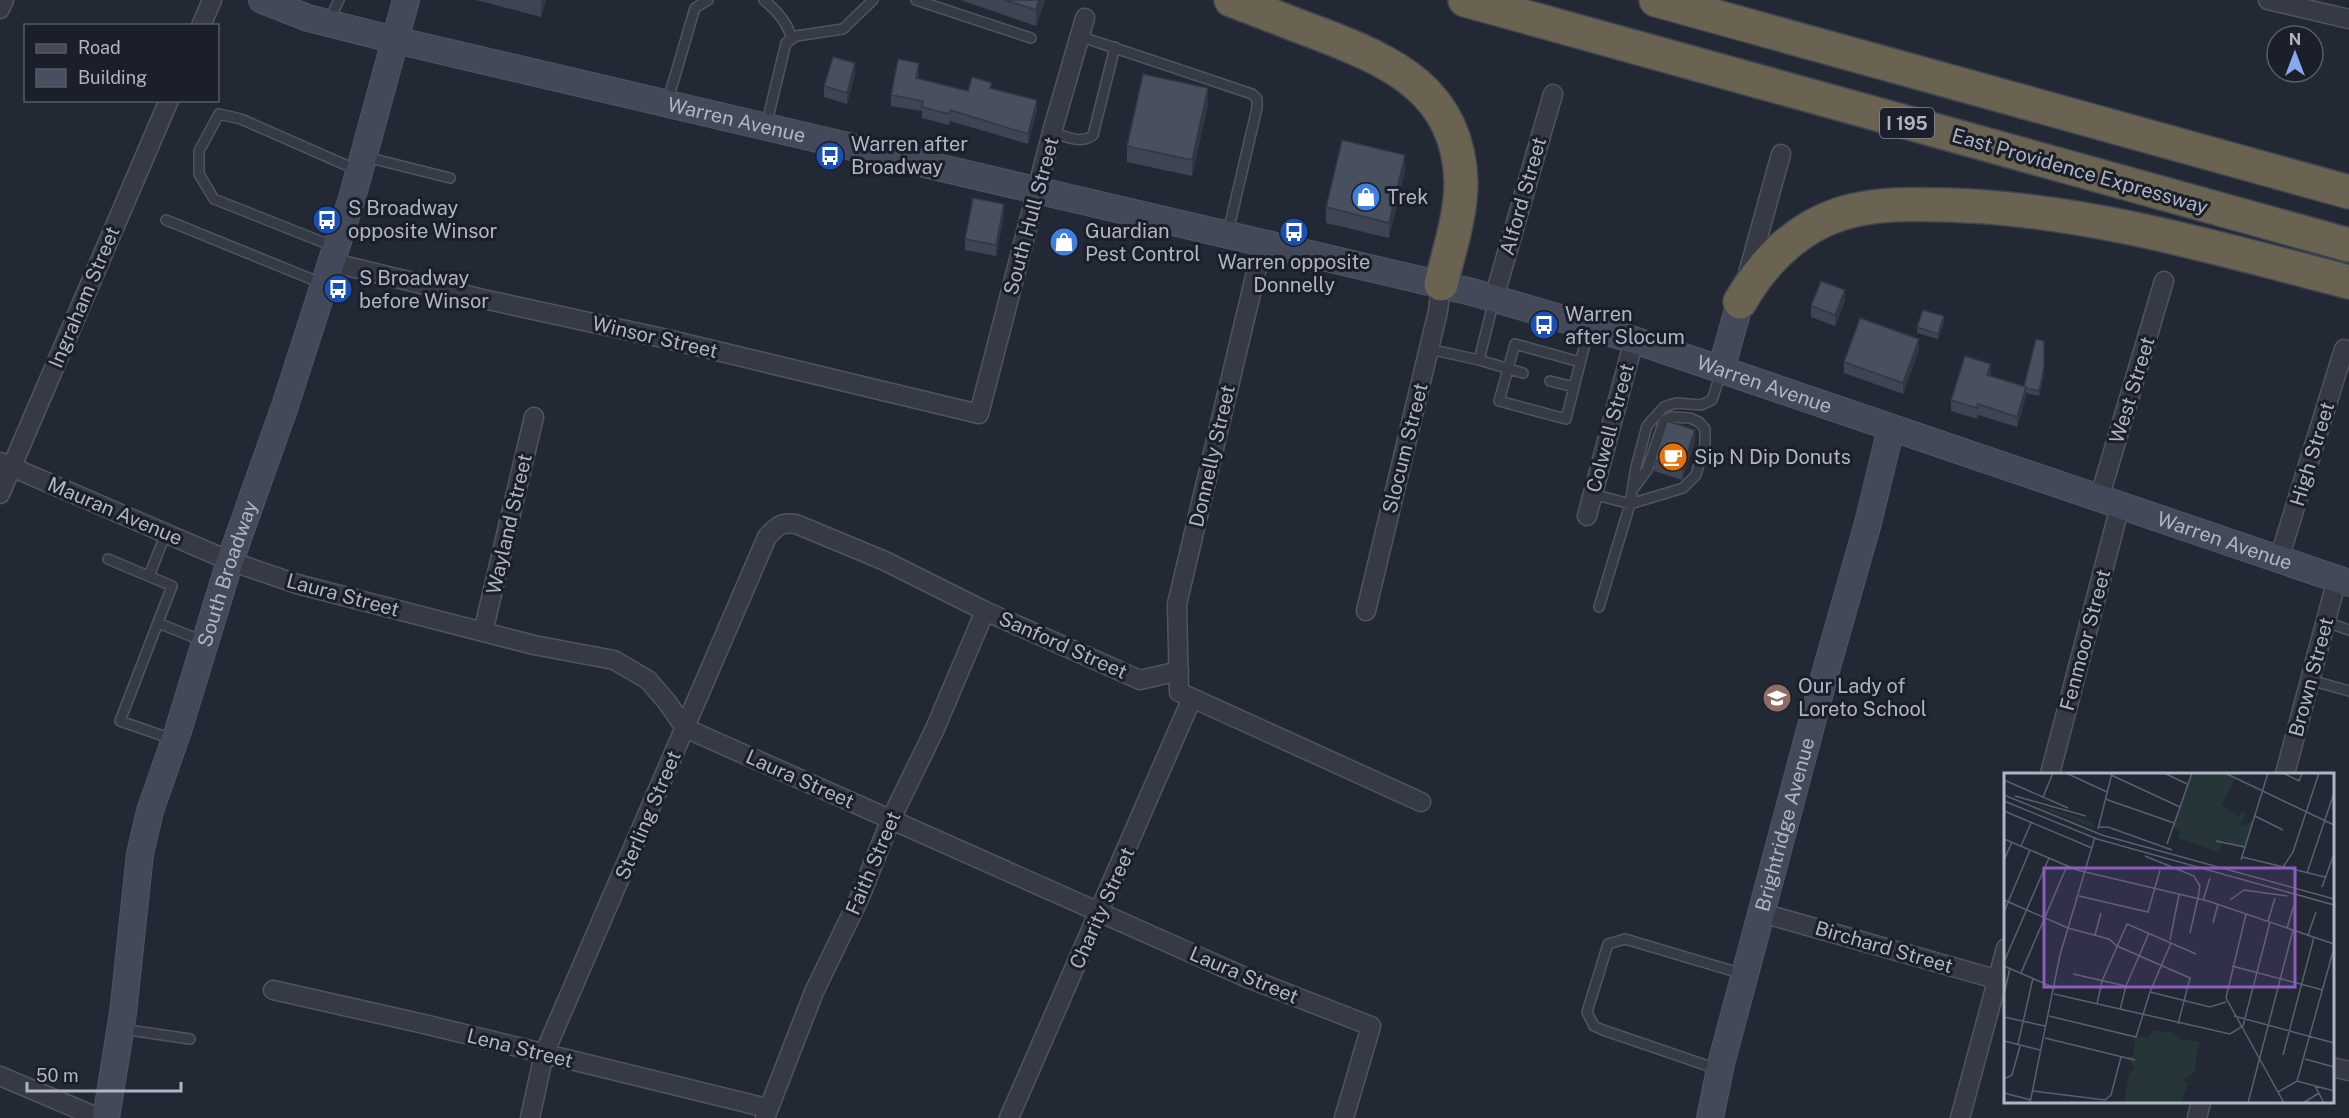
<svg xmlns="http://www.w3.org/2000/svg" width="2349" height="1118" font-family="'Public Sans',sans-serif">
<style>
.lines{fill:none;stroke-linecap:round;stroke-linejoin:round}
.lane-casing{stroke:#4f5560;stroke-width:12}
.street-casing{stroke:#4f5560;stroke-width:21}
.secondary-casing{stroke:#4f5560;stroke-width:28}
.highway-casing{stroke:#3f4550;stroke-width:36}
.lane{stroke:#353a45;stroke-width:9}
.street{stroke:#353a45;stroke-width:18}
.secondary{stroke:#434958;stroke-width:26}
.highway{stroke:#6a6352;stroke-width:33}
.wall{fill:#3e4451}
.shaded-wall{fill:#323742}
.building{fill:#484f5e;stroke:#323742;stroke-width:1.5}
.labels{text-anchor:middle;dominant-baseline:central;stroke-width:6;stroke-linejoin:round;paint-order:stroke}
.shield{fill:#1a1f29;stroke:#828894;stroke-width:1.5}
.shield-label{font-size:18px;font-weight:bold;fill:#afb5c2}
.street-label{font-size:20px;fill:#afb5c2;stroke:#1a1f29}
.poi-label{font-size:20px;fill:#afb5c2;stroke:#1a1f29;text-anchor:start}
.inset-road{fill:none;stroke:#5a606d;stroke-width:1.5}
.view{fill:#8d5cc0;fill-opacity:0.15;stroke:#8d5cc0;stroke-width:3}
.inset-edge{fill:none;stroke:#afb5c2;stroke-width:3}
</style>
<rect width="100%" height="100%" fill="#222834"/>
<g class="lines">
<g class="lane-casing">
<path id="lane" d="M764,0C777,11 787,22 792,39
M916,0L1031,38
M329,21L339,0
M1079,36L1252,94L1257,99V108L1228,232
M667,103L695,8L708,0
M766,126L786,43L796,36L843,29L873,0
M1052,132C1065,136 1081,145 1093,135L1115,47
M366,157L450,178
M166,220L321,283
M335,247L214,199L199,174V151L219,114L241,119L357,170
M1429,349L1479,360L1494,300
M1479,360L1523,373
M1580,362L1515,344L1499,401L1566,419L1589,328
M1550,381L1574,387
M1593,494L1630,504L1683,488L1696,475L1705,444V429L1699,422L1690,418L1671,417L1664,421L1647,470L1634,488
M108,559L172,586L120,721L172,739
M149,576L166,533
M1599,607L1630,504L1636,467L1647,426L1664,407L1676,403L1701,405L1712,400L1721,372
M2326,622L2349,630
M158,623L203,641
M2310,680L2349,691
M122,1029L190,1039
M1717,1069L1603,1030L1594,1026L1587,1012L1608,944L1625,939L1743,974"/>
</g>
<g class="street-casing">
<path id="street" d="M2268,0L2349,19
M0,9L4,0
M201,26L212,0
M1263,243L1177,604L1179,692L1421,802
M330,262L483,299L667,339L979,414L1052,132L1085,18
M1747,277L1781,154
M1494,298L1553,94
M0,462L230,561L297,584L534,645L614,660L648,680L667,702L685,728L1245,977L1371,1026L1344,1118
M0,494L169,100
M2099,499L2164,281
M1587,516L1634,340
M2279,559L2344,349
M1366,611L1438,311L1441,284
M483,632L534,417
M2050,774L2120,506
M2285,774L2337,579
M1762,913L2006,982
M273,990L424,1024L767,1108
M2332,1067L2349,1071
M0,1076L99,1118
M530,1118L544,1054L767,537C777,526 781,522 796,524L885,561L985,611L1140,680L1179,671
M765,1118L814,992L859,899L891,819L934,731L985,611
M1009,1118L1192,698
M1960,1118L2006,948
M2197,1118L2201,1102"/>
</g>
<g class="secondary-casing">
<g id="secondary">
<path id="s1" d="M262,0L308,18L395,40L1472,292L1634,340L2349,583"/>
<path d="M1721,370L1740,302"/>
<path id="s2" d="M106,1118L123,1013L140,854L150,811L178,731L230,561L285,406L352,198L406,0"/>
<path id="s3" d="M1710,1118L1721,1064L1823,681L1868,523L1891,428"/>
</g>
</g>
<g class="highway-casing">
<path id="highway" d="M1231,0C1261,11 1290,23 1320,34C1393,62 1458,91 1461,182C1461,216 1449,251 1441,284
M1465,0L2349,245
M1656,0L2349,192
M1740,302C1763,262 1795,229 1840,214C1874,203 1913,204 1948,205C2085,209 2217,248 2349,282"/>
</g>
<use href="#lane" class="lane"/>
<use href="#street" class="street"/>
<use href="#secondary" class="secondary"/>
<use href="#highway" class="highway"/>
</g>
<path class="wall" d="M476,0H546L541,17Z
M960,0H1045L1036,26Z
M919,73L918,79L968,91L992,88L1037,110L1028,144L950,121L949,125L922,118V111L891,106V95Z
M855,74L847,104L824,97V86Z
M1208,104L1192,176L1127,162V146Z
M1405,171L1389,238L1326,223V207Z
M1004,215L996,256L965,250V239Z
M1845,301L1835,326L1811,317V306Z
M1944,322L1938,339L1917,333V327Z
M1919,350L1903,394L1844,373V362Z
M2044,374L2039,396L2026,393V397L2017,427L1978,415L1977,419L1951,411V400L1990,376L2024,386Z
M1695,441L1682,480L1654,471V460Z"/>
<path class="shaded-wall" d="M542,0H546L541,17V1Z
M1039,0H1045L1036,26V10Z
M855,63V74L847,104V93Z
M919,63V73L916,89V78Z
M1208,88V104L1192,176V160Z
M1037,100V110L1028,144V134Z
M1405,155V171L1389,238V223Z
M1004,204V215L996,256V245Z
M1845,290V301L1835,326V315Z
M1944,316V322L1938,339V334Z
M1919,339V350L1903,394V383Z
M1991,364V375L1987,385V375Z
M2044,368V374L2039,396V391Z
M2026,387V397L2017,427V417Z
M1695,430V441L1682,480V469Z"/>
<path class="building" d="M1005,0H1039L1036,10Z
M833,57L855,63L847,93L824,86Z
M898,59L919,63L916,78L968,91L972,77L992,83L990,88L1037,100L1028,134L950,110L949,114L922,107L923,101L891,95Z
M1143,74L1208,88L1192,160L1127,146Z
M1342,140L1405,155L1389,223L1326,207Z
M973,198L1004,204L996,245L965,239Z
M1821,281L1845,290L1835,315L1811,306Z
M1923,310L1944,316L1938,334L1917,327Z
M1860,318L1919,339L1903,383L1844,362Z
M2036,339L2044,341V368L2039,391L2026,388V387L2024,386Z
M1965,356L1991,364L1987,375L2026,387L2017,417L1978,404L1977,408L1951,400Z
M1667,421L1695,430L1682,469L1654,460Z"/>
<defs>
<g id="bus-disc" transform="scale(1.5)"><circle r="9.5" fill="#1a4fb4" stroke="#1a1f29"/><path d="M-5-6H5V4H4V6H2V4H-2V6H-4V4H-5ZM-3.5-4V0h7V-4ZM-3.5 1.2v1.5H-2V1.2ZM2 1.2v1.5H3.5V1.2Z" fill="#fff"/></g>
<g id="shop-disc" transform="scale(1.5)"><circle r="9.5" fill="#3f7fe0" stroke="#1a1f29"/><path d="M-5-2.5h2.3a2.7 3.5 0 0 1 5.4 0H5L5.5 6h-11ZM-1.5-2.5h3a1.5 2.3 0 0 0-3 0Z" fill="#fff"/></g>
<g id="cafe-disc" transform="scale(1.5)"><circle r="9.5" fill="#e8710a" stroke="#1a1f29"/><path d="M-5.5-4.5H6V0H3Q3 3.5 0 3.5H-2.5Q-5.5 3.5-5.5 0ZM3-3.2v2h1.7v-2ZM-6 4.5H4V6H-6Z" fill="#fff"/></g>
<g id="school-disc" transform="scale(1.5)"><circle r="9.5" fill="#8d6e63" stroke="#1a1f29"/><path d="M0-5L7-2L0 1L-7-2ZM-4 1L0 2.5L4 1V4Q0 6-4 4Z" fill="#fff"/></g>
</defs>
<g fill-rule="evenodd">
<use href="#bus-disc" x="830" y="156"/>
<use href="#shop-disc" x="1366" y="197"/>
<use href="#bus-disc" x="327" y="220"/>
<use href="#bus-disc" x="1294" y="232"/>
<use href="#shop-disc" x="1064" y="242"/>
<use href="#bus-disc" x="338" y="289"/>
<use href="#bus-disc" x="1544" y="325"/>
<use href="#cafe-disc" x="1673" y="457"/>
<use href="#school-disc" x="1777" y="698"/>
</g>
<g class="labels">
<rect class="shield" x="1880" y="108" width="54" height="30" rx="4.5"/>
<g class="shield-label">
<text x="1907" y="123">I 195</text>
</g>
<g class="street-label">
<text stroke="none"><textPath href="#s1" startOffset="490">Warren Avenue</textPath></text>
<text transform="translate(2080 171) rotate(16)">East Providence Expressway</text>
<text transform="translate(1523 196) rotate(-74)">Alford Street</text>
<text transform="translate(1031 216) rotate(-75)">South Hull Street</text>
<text transform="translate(84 297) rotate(-67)">Ingraham Street</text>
<text transform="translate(655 337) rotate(13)">Winsor Street</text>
<text stroke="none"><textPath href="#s1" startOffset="1552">Warren Avenue</textPath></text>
<text transform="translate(2132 390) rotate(-73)">West Street</text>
<text transform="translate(1610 428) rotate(-75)">Colwell Street</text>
<text transform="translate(1405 448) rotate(-76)">Slocum Street</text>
<text transform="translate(2312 454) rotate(-73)">High Street</text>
<text transform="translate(1212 456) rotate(-77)">Donnelly Street</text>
<text transform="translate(115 511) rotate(23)">Mauran Avenue</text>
<text transform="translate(509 524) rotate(-77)">Wayland Street</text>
<text stroke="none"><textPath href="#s1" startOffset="2038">Warren Avenue</textPath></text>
<text stroke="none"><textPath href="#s2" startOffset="560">South Broadway</textPath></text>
<text transform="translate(343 595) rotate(15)">Laura Street</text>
<text transform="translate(2085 640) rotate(-75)">Fenmoor Street</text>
<text transform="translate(1063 645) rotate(24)">Sanford Street</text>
<text transform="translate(2311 677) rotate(-75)">Brown Street</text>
<text transform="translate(800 779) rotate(24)">Laura Street</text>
<text transform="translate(648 815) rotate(-67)">Sterling Street</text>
<text stroke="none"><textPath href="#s3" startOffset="303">Brightridge Avenue</textPath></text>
<text transform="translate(873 863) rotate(-67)">Faith Street</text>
<text transform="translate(1102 908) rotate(-66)">Charity Street</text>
<text transform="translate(1884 947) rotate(16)">Birchard Street</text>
<text transform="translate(1244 975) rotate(23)">Laura Street</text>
<text transform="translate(520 1048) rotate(14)">Lena Street</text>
</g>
<g class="poi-label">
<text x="851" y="144">Warren after<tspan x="851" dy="23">Broadway</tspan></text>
<text x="1387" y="197">Trek</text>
<text x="348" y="208">S Broadway<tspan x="348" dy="23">opposite Winsor</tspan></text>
<text x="1085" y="231">Guardian<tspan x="1085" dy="23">Pest Control</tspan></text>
<text x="1294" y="262" text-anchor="middle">Warren opposite<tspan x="1294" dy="23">Donnelly</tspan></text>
<text x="359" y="278">S Broadway<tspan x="359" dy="23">before Winsor</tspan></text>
<text x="1565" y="314">Warren<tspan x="1565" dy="23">after Slocum</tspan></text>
<text x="1694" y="457">Sip N Dip Donuts</text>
<text x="1798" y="686">Our Lady of<tspan x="1798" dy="23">Loreto School</tspan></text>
</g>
</g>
<g transform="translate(2004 773)">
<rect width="330" height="330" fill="#222834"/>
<path d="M187,0H220L231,5L218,32L235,44L238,38L242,40L237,51L242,53L250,45L240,75L219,67L215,79L211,78L174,65L176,58L168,55ZM22,28L89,49L90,55L44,37ZM149,258L169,259L177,267L195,268L190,300L179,307L184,310L177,330H120L125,300L131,295L123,284L130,282L131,265L137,263L144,266Z" fill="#263638"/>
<path class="inset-road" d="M62,0L103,19M160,0L183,11M221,0L330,52M279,0L295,8L298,0M107,2L176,34M0,7L64,35M0,22L98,62L330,126M11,23L82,43M39,24L49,0M101,26L170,50M0,28L93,66L330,132M0,38L88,75M251,43L279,57M94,54H104L168,77M94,56L108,0M0,66L73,97L204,128L330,171M212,68L241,74M163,71L188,0M17,73L27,50M141,83L190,103L196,113L194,125M238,84L321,104M0,87L8,69M237,87L264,0M279,94L289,79L315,0M303,100L330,20M318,114L330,81M75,123L144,139L156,97M0,127L64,155L105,166L113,173L186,205L174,251M199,127L206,105M226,127L240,117L283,123M0,139L26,77M242,141L222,225L280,330M264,148L271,125M209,150L214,131M283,155L290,132M186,160L194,125M91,162L97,140M304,162L312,139M166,167L175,122M0,189L45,85M0,193L51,215M228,193L319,217M17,200L63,93M69,201L122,213M146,219L206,234L222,229M0,221L6,195M50,221L226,261L239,253L266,149M93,231L98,208L123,151L192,181M116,237L122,213L145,160M45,243L132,264L146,219L167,170M230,243L330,270M0,244L41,253M41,265L131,287M0,268L36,277M14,271L29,205M279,282L310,164M301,286L330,294M0,306L8,302L16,273M293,308L330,175M311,313L320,330M29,318L101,327L107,322L117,284M274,319L293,308L330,318M0,320L27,327M26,330L56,182L91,64M244,330L289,157M299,330L315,320"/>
<path class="view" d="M40,95H291V214H40Z"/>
<rect width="330" height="330" class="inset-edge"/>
</g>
<rect x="24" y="24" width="195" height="78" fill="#1a1f29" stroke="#565b66" stroke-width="1.5"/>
<rect x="36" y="44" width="30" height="9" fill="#434958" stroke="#565b66" stroke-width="1.5"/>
<text x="78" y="54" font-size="18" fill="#afb5c2">Road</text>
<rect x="36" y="69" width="30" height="18" fill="#484f5e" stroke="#565b66" stroke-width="1.5"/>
<text x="78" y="84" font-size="18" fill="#afb5c2">Building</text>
<g transform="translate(2295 54)"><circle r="28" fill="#1a1f29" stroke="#565b66" stroke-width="1.5"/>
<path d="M0-4.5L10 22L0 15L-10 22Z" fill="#89a8ec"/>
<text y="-9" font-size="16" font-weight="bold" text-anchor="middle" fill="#afb5c2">N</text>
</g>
<path d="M27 1082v9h154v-9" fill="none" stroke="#afb5c2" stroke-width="3"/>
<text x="36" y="1082" font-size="18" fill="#afb5c2" stroke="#1a1f29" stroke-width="4.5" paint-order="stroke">50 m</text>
</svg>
